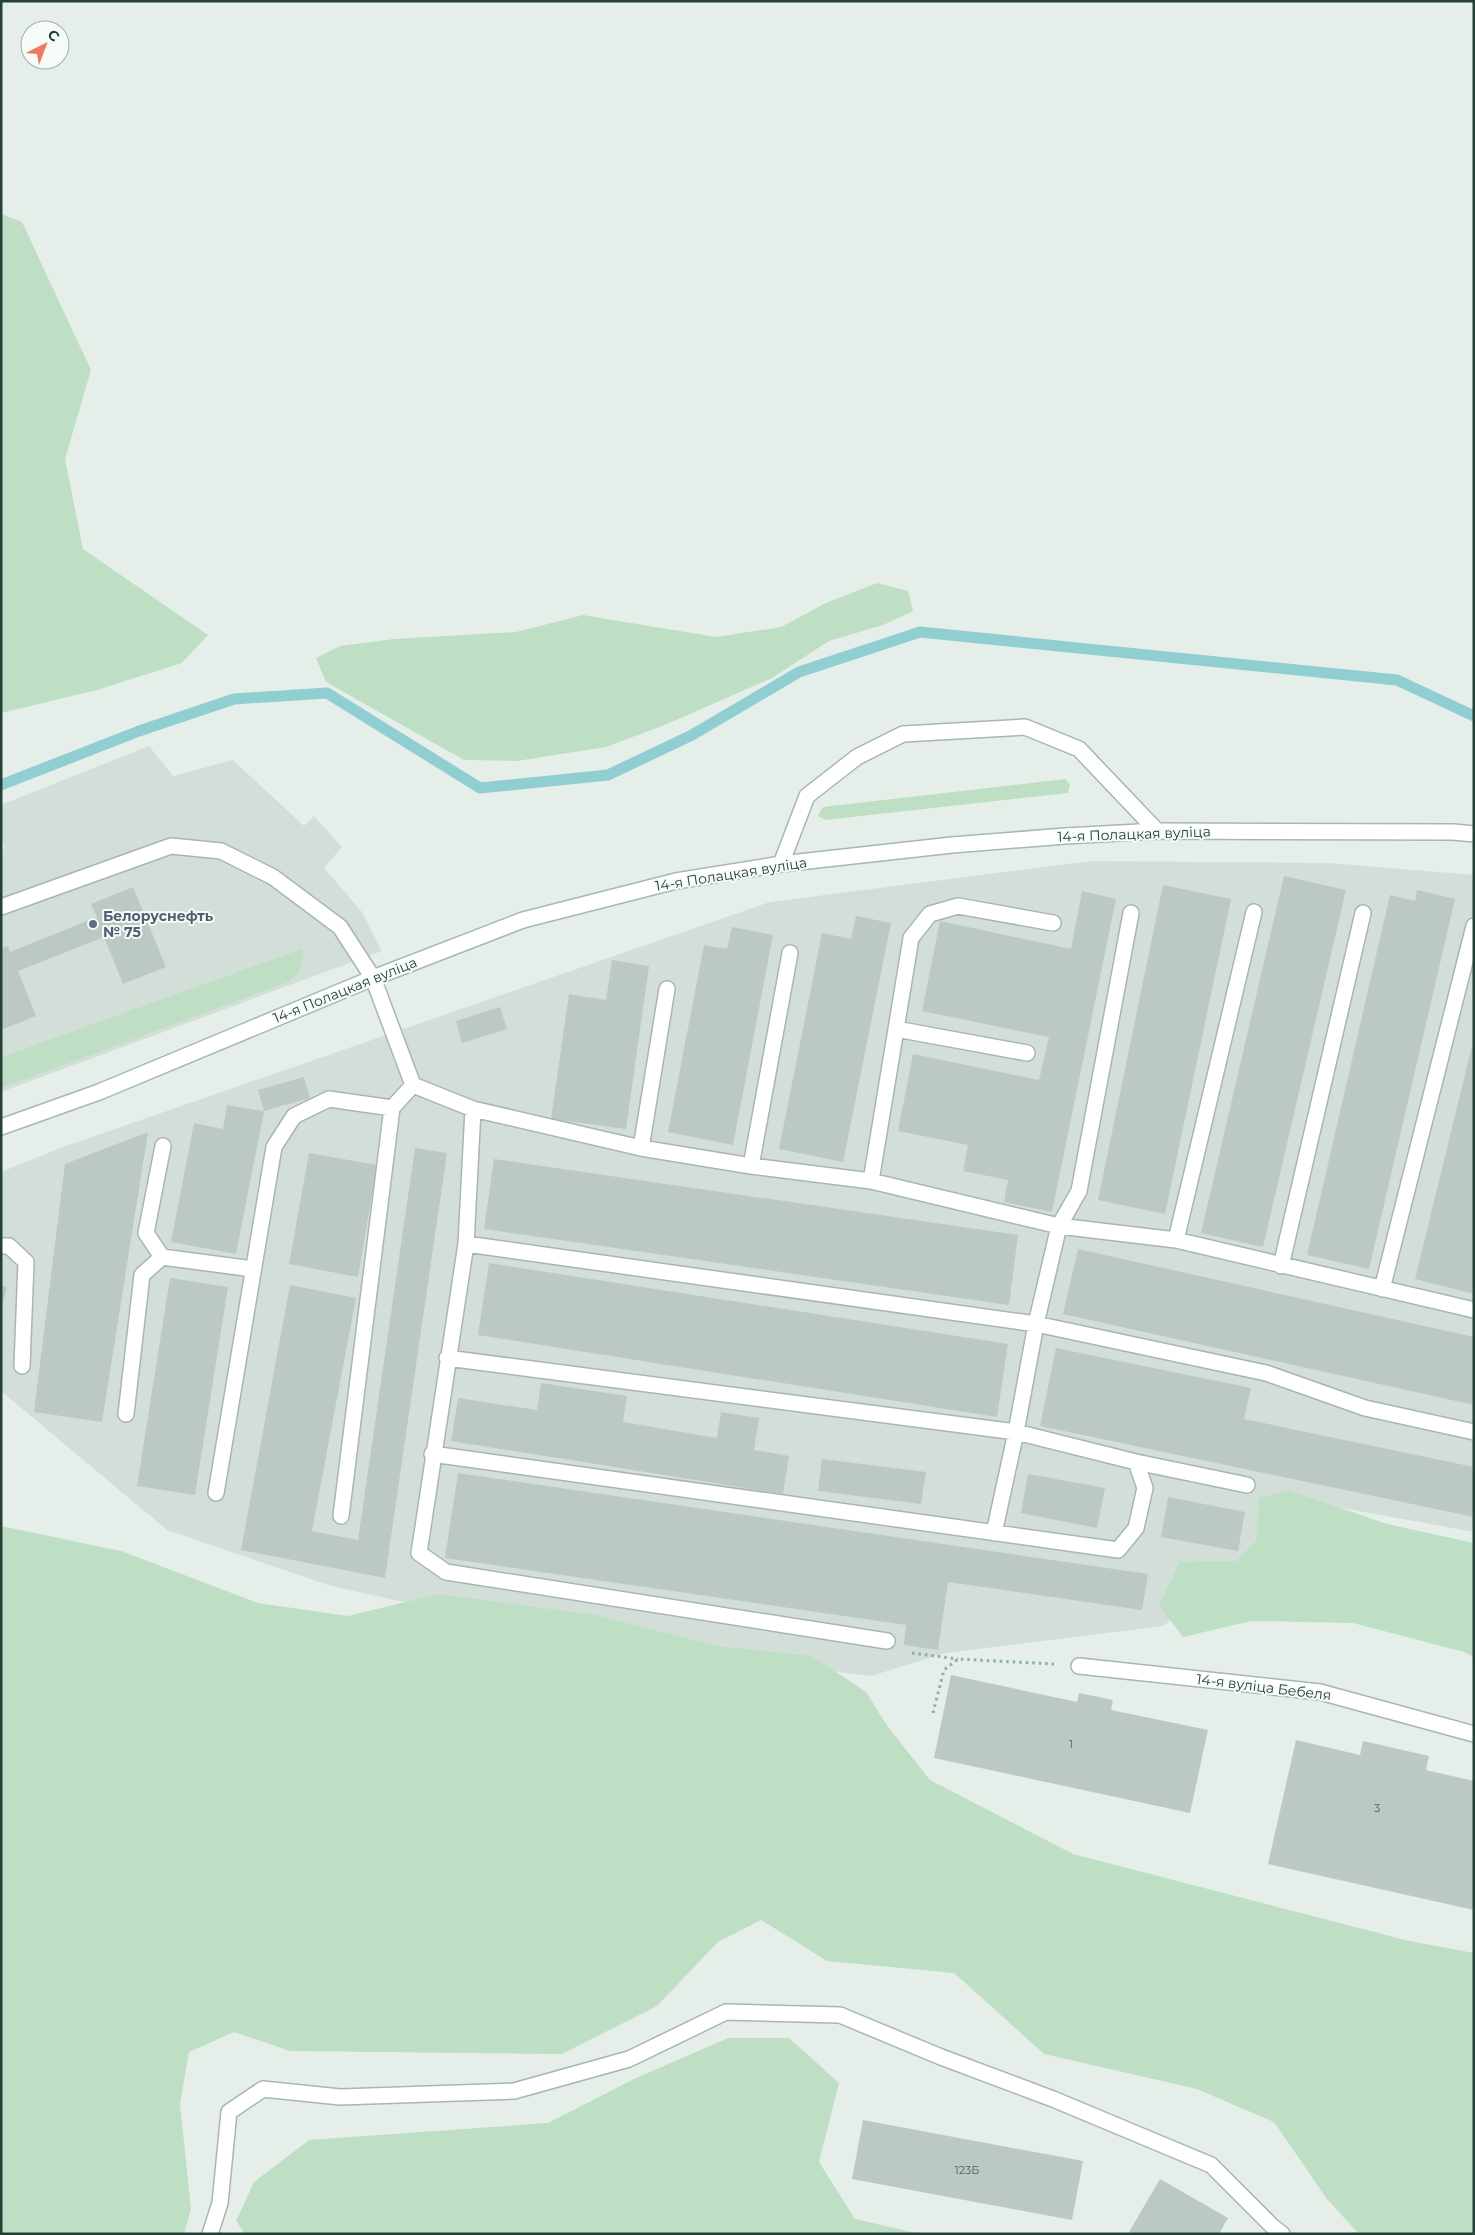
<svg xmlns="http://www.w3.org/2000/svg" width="1475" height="2235" font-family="Montserrat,sans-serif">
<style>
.built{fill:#d4ded8}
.green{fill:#bfdfc5}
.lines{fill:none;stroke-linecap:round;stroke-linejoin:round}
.stream{stroke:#90ced1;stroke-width:11}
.building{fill:#bbc9c2}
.service-casing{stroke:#a8b6b0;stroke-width:18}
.minor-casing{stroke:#a8b6b0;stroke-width:18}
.secondary-casing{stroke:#a4bab0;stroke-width:18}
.path{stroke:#87b1a0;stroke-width:3;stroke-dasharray:2.5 4;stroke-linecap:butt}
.service{stroke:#fff;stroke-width:15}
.minor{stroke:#fff;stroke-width:15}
.secondary{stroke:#fff;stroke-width:15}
.service-dot{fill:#5c6f8a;stroke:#f7fbf8;stroke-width:2}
.labels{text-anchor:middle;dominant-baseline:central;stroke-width:4;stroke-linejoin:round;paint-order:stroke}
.number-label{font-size:11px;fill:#4a6259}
.street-label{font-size:14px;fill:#254036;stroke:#f7fbf8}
.service-label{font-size:14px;font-weight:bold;fill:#4e5e75;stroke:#f7fbf8;text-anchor:start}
</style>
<rect width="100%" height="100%" fill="#e6eeea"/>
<path class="built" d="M149,746L173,776L233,760L304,826L314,816L342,847L324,868L362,912L382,951L1,1092V850L5,848L1,838V805Z
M1091,861L1329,863L1474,875V1532L1320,1504L1163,1626L946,1653L871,1676L755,1662L458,1614L331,1586L167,1530L1,1391V1172L63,1147L770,902Z"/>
<path class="green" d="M1,214L22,222L91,370L65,459L83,549L208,635L182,663L97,690L1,713Z
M877,583L908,591L913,611L883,625L829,641L772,678L667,724L606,747L517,761L464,760L326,682L316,658L340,646L394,639L516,632L583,615L716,637L781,627L826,603Z
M1065,779L1070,784L1068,793L825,820L818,816L823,807Z
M302,949C304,966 301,972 288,982L1,1088V1057Z
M1288,1490L1387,1524L1474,1543V1657L1464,1652L1353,1623L1251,1621L1183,1637L1159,1605L1180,1562L1236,1561L1256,1541L1259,1498Z
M1,1526L121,1551L258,1603L348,1616L439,1594L596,1615L716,1646L812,1656L866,1692L888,1727L930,1780L1073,1854L1409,1941L1474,1953V2234H1359L1327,2199L1274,2122L1197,2089L1044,2054L954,1973L827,1961L761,1920L718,1942L657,2006L562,2054L290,2051L234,2032L189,2052L180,2104L191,2209L184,2234H1Z
M728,2038H789L839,2083L819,2162L855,2219L920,2234H245L236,2221L254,2182L309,2140L548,2123L634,2079Z"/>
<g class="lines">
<path class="stream" d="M1,785L139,731L234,699L327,693L480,788L608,775L692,735L799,672L920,632L1397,680L1474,716"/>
</g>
<path class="building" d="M1284,876L1346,890L1263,1247L1201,1233Z
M1163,885L1231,899L1165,1214L1098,1200Z
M133,887L166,967L123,984L104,937L18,971L36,1016L1,1030V949L8,946L10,952L97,917L91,904Z
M1417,890L1455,899L1369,1269L1307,1255L1390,895L1415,901Z
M1082,891L1116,899L1052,1212L1004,1202L1008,1180L963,1171L968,1145L898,1131L913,1054L1039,1080L1049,1037L922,1011L940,921L1071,949Z
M856,916L891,923L843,1162L779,1149L822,933L851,939Z
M732,927L773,935L733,1145L668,1132L704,945L727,949Z
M612,960L649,966L626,1129L551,1119L569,994L606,1000Z
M500,1007L507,1029L462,1043L456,1021Z
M1473,1042H1474V1294L1415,1279Z
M304,1077L310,1098L264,1111L258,1090Z
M227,1105L264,1111L236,1254L171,1242L194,1123L223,1129Z
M148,1132L102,1422L34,1412L65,1164Z
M415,1148L447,1153L385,1578L241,1550L290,1285L356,1298L312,1531L358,1540Z
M309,1153L377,1165L358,1277L289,1264Z
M494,1159L1018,1235L1009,1305L484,1229Z
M1078,1249L1474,1337V1405L1063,1314Z
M489,1263L1008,1344L997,1417L478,1335Z
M170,1278L228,1287L195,1495L137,1486Z
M1,1286L7,1287L2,1306H1Z
M1056,1348L1251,1388L1244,1419L1474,1467V1517L1040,1426Z
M541,1383L627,1396L623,1422L717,1438L721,1412L759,1418L754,1450L789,1456L783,1494L451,1441L458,1398L537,1410Z
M822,1459L926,1472L921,1504L818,1491Z
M458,1473L1148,1574L1142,1610L948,1582L938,1650L904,1645L906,1625L445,1558Z
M1028,1474L1105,1488L1097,1528L1021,1513Z
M1168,1497L1245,1512L1238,1551L1161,1537Z
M951,1675L1077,1702L1079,1693L1113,1700L1111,1710L1208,1730L1190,1813L934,1758Z
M1296,1740L1360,1755L1363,1741L1429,1756L1426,1770L1474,1781V1910L1268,1864Z
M863,2120L1083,2161L1072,2220L852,2179Z
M1160,2179L1228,2218L1219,2234H1133L1129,2232Z"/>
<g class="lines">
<g class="service-casing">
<path id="service" d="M781,864L807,796L857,757L903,734L1025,727L1079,749L1157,831
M1,907L171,846L221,851L273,877L340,927L373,978L413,1085L473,1109L641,1148L751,1166L871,1181L1059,1226L1176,1240L1474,1310
M896,1029L1027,1053
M473,1109L466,1244L419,1553L446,1572L887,1641
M641,1148L667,989
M751,1166L790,953
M871,1181L911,938L930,914L958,906L1053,923
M1176,1240L1254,912
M466,1244L1036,1324L1266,1373L1365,1408L1474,1432
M1,1246H9L26,1262L22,1366
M162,1257L146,1233L163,1146
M1281,1266L1363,913
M1382,1289L1474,926
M126,1414L142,1275L162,1257L253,1269
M432,1454L1118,1550L1136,1528L1145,1488L1136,1462L1016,1432L447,1358
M1136,1462L1247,1485
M216,1493L274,1147L294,1116L329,1099L392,1108
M341,1516L392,1108L413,1085
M994,1533L1016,1432L1036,1324L1059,1226L1079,1191L1131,913
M210,2234L220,2203L229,2112L263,2089L340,2097L514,2091L629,2059L726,2012L840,2015L941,2057L1053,2099L1211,2165L1273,2227L1282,2234"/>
</g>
<g class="minor-casing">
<path id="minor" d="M1079,1666L1320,1692L1474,1734"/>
</g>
<g class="secondary-casing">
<path id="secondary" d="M1,1127L99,1092L373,978L523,920L676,881L781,864L952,845L1065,836L1157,831L1453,832L1474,834"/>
</g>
<path class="path" d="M912,1653L958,1659
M933,1713L944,1670L958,1659L1054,1664"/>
<use href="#service" class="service"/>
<use href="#minor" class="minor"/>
<use href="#secondary" class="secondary"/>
</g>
<circle class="service-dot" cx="93" cy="924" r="5"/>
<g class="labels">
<g class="number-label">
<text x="1071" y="1744">1</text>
<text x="1377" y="1808">3</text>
<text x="967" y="2170">123Б</text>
</g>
<g class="street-label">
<text transform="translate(1134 834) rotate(-2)">14-я Полацкая вуліца</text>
<text transform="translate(731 874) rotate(-9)">14-я Полацкая вуліца</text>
<text transform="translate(345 990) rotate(-22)">14-я Полацкая вуліца</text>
<text transform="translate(1264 1687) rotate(7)">14-я вуліца Бебеля</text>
</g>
<g class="service-label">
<text x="103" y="916">Белоруснефть<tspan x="103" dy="16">№ 75</tspan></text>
</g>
</g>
<rect width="1475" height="2235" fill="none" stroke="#254036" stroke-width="5"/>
<g transform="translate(45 45) rotate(42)"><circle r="24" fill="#f7fbf8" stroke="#a3b0aa"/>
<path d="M0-4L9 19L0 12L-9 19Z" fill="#ef7863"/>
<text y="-8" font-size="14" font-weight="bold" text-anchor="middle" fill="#254036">С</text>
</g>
</svg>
